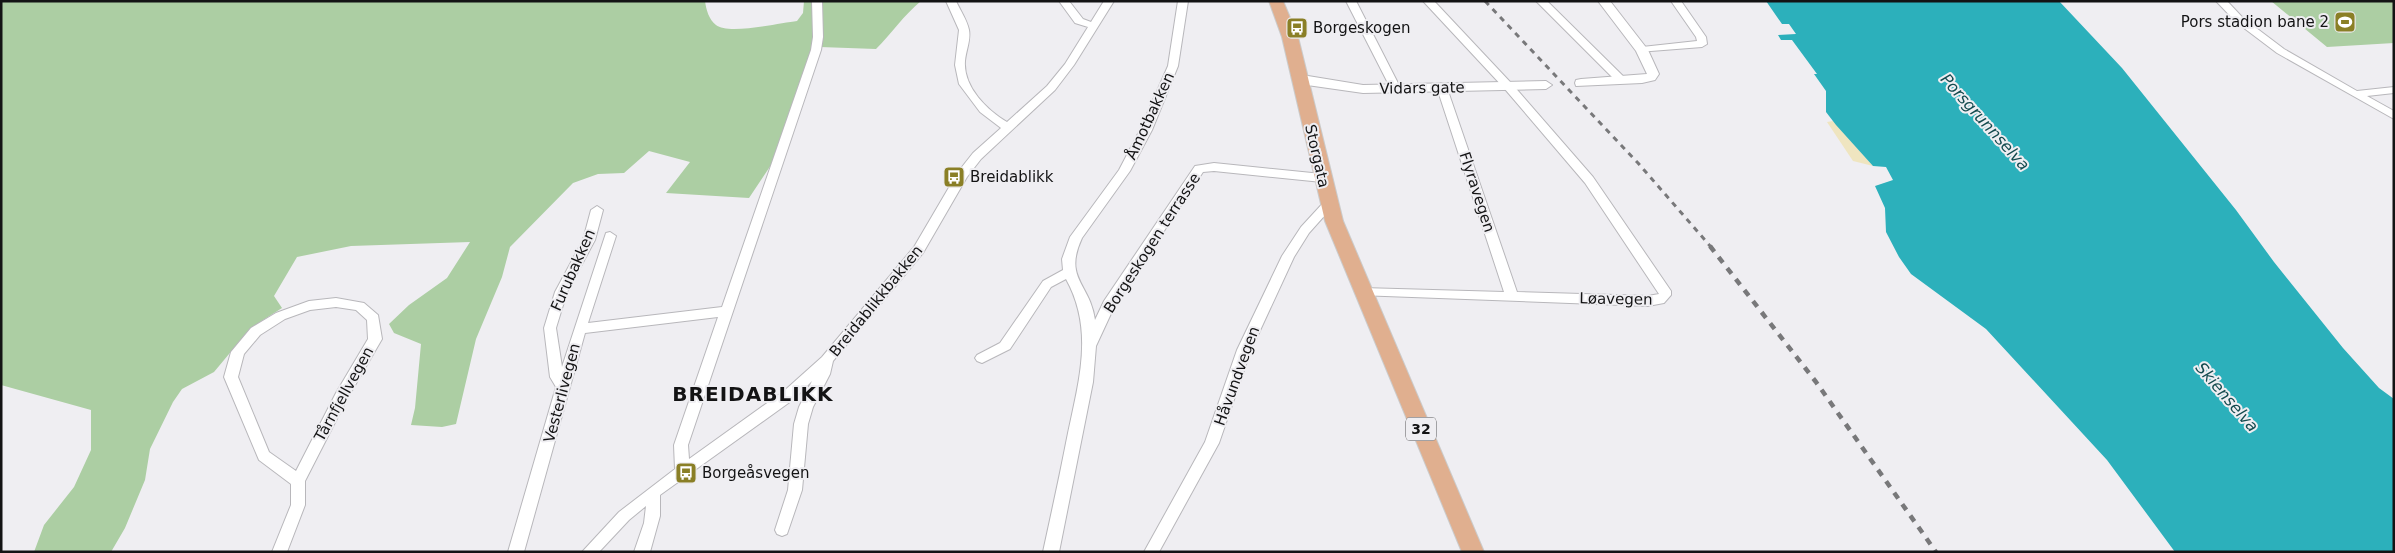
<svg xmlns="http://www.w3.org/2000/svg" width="2395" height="553" font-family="'DejaVu Sans',sans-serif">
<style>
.green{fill:#accea3}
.sand{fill:#efe5c0}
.water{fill:#2cb0bb}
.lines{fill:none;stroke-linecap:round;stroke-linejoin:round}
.minor-casing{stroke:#b8b7bb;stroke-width:2}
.tertiary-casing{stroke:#b8b7bb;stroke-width:2}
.primary-casing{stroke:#cbcbcb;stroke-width:2}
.minor{fill:#fff;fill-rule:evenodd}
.tertiary{fill:#fff;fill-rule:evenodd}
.primary{fill:#e0af8f;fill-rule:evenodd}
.rail-far1{stroke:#78787a;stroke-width:3;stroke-dasharray:5.5 5.5;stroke-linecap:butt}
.rail{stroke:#78787a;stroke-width:4.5;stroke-dasharray:7 7;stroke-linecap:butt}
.labels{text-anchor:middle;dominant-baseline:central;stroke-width:4;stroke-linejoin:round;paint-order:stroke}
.shield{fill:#efeef2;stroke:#555557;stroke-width:1}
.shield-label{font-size:14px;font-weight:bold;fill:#131314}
.poi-label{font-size:15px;fill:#131314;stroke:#efeef2;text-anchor:start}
.street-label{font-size:15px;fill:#131314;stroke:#efeef2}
.water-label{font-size:16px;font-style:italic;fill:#144b4f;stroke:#efeef2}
.district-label{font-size:20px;font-weight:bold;letter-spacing:1px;fill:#131314;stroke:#efeef2}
</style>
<rect width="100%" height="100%" fill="#efeef2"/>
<path class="green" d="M1,1H705C706,9 709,20 716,25C728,35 780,23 797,21L803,13L804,1H921C904,15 892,33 876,49L820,47L773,162L749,198L666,193L690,162L649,151L624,173L598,174L573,183L510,247L502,277L476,339L456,424L442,427L411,425L415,408L421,344L394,333L389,324L409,305L447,278L470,242L351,246L297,257L274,296L282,308L260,322L244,336L214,372L182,389L173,402L150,449L145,480L125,528L111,552H34L44,525L74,487L91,450V410L1,385Z
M2271,1H2394V43L2327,47Z"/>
<path class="sand" d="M1833,121L1873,166L1853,161L1827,122Z"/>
<path class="water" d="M1766,1H2059L2122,68L2236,210L2274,262L2343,348L2379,388L2394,399V552H2175L2107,460L1986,329L1911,274L1899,257L1886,232L1885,208L1875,186L1893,180L1886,167L1873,166L1836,125L1826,112V91L1814,74H1817L1792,40H1781L1778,35L1796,34L1789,24H1782Z"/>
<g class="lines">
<g class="minor-casing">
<path id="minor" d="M812,1H822L823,37L821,50L688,445L689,459L784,391L822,357L914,247L958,172L973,153L1001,128L980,112L959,84L955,65L959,30L946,1H956C960,10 967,20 969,30C971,40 966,50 965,61C963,87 987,110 1007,122L1047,86L1065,64L1088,27L1075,23L1059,1H1069L1083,19L1091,22L1104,1H1114L1074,65L1055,90L981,159L967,177L923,253L833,361L830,374L813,407L808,424L802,490L787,534L782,536L777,534L775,530L788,490L794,424L799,407L812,381L794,399L660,495V516L650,552H634L644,523L646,506L629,520L599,552H582L619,512L675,469L674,445L718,317L585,333L524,552H508L556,387L550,377L544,328L555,292L583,240L591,210L597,206L603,210L595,240L567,292L556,328L562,367L606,233L610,232L616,236L588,323L722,307L811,50L813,37Z
M1178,1H1188L1178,66L1152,130L1130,171L1082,238C1063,279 1090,283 1095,320L1104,301L1195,166L1214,163L1322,174L1328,178L1322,182L1214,171L1203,172L1115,305L1096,346L1093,382L1059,552H1043C1051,515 1059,479 1066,443C1077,386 1096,333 1066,279L1051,287L1010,349L982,363L977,361L975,358L977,355L1000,343L1043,281L1063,270L1062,259L1070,237L1119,170L1140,130L1168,66Z
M1346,1H1356L1401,89L1400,91L1396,92L1391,89Z
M1423,1H1434L1512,84L1593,177L1671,291V295L1664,303L1648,306L1358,295L1356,292L1362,288L1504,292L1437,88L1442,85L1447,88L1517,292L1648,296L1659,294L1585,183L1504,88Z
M1536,1H1547L1625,78V82H1617Z
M1671,1H1681L1706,37L1707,44L1702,47L1638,52V48L1642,47L1697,41L1696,37Z
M2216,1H2227L2243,18L2284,49L2357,91L2394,87V93L2367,96L2394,111V119L2277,53L2236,22Z
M1328,201L1334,205L1309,233L1294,257L1251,350L1219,443L1159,552H1144L1205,442L1237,350L1282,256L1301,227L1324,202Z
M336,298L364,303L378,315L382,339L347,399L305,481V505L287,552H272L291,505V484L259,460L224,377L231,352L251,328L276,313L309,301ZM336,307L356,310L367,320L368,339L336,393L296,471L269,452L238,377L244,354L260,335L285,319L310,310Z"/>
</g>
<g class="tertiary-casing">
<path id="tertiary" d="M1598,1H1610L1648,50L1659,74L1655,80L1642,83L1576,86L1575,83L1576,80L1581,79L1647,74L1636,51Z
M1308,76L1363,85L1546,81L1552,85L1546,89L1363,93L1300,84L1294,80L1296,77Z"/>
</g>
<g class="primary-casing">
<path id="primary" d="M1269,1H1283L1298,37L1343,221L1484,552H1462L1325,221L1282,37Z"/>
</g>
<use href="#minor" class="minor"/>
<use href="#tertiary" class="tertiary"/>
<use href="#primary" class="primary"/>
<path class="rail-far1" d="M1485,1L1638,163L1711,247"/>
<path class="rail" d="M1710,246L1816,382L1936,552"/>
</g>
<defs>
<g id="stadium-square" transform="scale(1.125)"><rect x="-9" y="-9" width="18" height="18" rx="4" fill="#8a7f26" stroke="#efeef2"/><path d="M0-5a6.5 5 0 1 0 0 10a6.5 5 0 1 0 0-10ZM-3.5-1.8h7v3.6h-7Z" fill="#fff"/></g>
<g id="bus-square" transform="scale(1.125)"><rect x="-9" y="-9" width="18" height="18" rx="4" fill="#8a7f26" stroke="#efeef2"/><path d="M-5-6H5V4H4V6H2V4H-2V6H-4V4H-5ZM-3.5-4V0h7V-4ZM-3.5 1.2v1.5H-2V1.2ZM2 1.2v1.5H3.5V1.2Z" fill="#fff"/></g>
</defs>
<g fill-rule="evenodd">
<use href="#stadium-square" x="2345" y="22"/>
<use href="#bus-square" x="1297" y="28"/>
<use href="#bus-square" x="954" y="177"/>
<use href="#bus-square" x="686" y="473"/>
</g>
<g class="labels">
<rect class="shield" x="1406" y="417.5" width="30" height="23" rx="4"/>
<g class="shield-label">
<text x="1421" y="429">32</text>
</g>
<g class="poi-label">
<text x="2329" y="22" text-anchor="end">Pors stadion bane 2</text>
<text x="1313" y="28">Borgeskogen</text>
<text x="970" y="177">Breidablikk</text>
<text x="702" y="473">Borgeåsvegen</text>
</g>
<g class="street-label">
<text transform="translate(1422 88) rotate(-1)">Vidars gate</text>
<text transform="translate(1150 116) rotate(-65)">Åmotbakken</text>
<text transform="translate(1317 156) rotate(77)">Storgata</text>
<text transform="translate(1477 192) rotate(72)">Flyravegen</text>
<text transform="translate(1152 243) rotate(-57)">Borgeskogen terrasse</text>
<text transform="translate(573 270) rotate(-66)">Furubakken</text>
<text transform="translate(1616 299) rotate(1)">Løavegen</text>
<text transform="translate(876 301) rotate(-51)">Breidablikkbakken</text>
<text transform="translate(1237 376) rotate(-70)">Håvundvegen</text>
<text transform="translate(562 393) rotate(-75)">Vesterlivegen</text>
<text transform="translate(344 394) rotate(-61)">Tårnfjellvegen</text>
</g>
<g class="water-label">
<text transform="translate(1985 122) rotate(48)">Porsgrunnselva</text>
<text transform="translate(2227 397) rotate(49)">Skienselva</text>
</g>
<g class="district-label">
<text x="753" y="394">BREIDABLIKK</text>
</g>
</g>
<rect width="2395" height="553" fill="none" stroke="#131314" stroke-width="5"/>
</svg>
